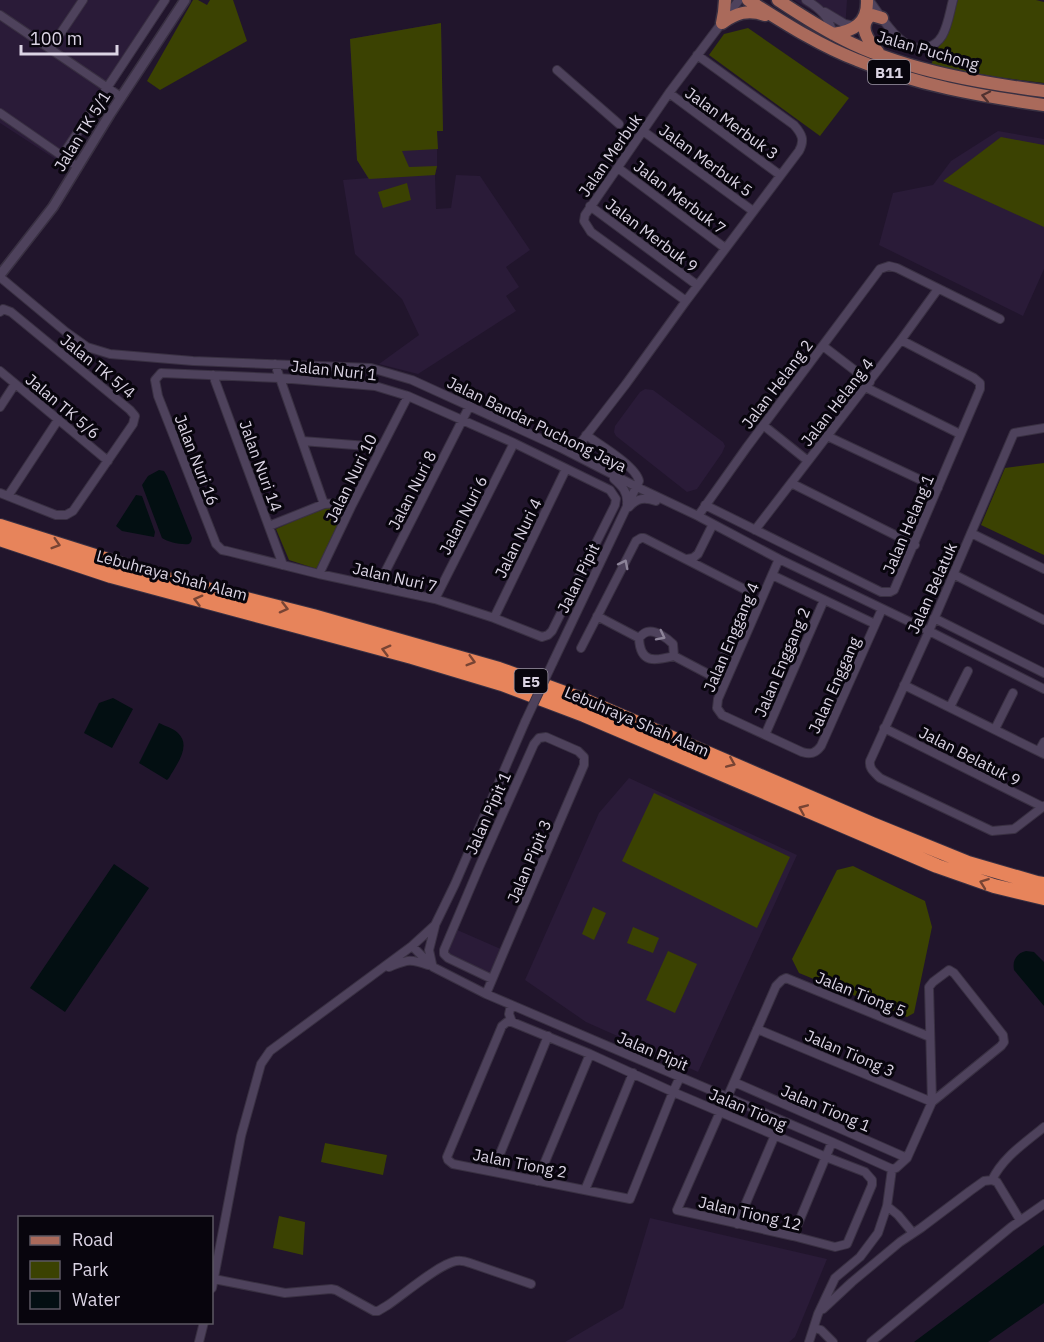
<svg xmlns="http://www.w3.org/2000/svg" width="1044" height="1342" font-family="'IBM Plex Sans',sans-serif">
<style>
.built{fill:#2a1b38}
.green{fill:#3b4202}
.water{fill:#030f12}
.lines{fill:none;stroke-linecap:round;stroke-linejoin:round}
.minor-casing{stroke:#393042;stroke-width:10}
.tertiary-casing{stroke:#393042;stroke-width:12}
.primary-casing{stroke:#393042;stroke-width:15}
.motorway-casing{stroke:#393042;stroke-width:16}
.minor{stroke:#4e425c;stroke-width:8}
.tertiary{stroke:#4e425c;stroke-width:9}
.primary{stroke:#aa6a5b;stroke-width:12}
.motorway{stroke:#e7845b;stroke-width:14}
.minor-bridge-casing{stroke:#393042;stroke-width:10;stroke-linecap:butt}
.minor-bridge{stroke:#4e425c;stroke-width:8}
.oneway{stroke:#513230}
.oneway2{stroke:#784434}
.oneway3{stroke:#8d8499}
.labels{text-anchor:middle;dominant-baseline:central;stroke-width:6;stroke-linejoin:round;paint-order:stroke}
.shield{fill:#08050d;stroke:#9c96a4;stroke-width:1.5}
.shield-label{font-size:15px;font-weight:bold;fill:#dbd4e4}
.street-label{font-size:16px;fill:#dbd4e4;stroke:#08050d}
</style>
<rect width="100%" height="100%" fill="#21152c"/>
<path class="built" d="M0,0H171L63,164L0,123Z
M794,0H847L845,30L821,16Z
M441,23L443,131H437V166L435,175L436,209L451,208L456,175L480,176L530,250L506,267L519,287L506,296L516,311L418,374L379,364L419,335L402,299L355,254L343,180L368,178L357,160L350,39Z
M998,131L1044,139V269L1023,316L879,245L893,193L933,185L951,161Z
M645,389L653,390L723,442L725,446L722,453L697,489L687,492L616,436L614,432L615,426L640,392Z
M629,778L797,855L698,1072L586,1022L525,980L599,813Z
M455,929L503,950L491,976L449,956L446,951Z
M650,1218L827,1259L795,1337L789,1342H565L623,1308Z"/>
<path class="green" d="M193,0H198L207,5L210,0H233L247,41L160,90L147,81Z
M958,0H1036L1044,2V83L997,77L931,65Z
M441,23L443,131H437L438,149L402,151L409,167L437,166L435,175L369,179L357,160L350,39Z
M748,28L849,98L820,136L709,55L724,34Z
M1001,137L1044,145V227L943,181Z
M407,183L411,200L383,208L378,192Z
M1044,463V555L981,525L1005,468Z
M327,506L347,510L317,569L289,560L276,529Z
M654,793L790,857L757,928L622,861Z
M853,866L925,901L932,927L914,1013L907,1017L799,973L792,959L837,870Z
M593,907L606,913L594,940L582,934Z
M633,927L659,938L653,953L627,943Z
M668,951L697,964L675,1013L646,1000Z
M325,1143L387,1155L383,1175L321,1162Z
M279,1216L305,1222L303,1255L273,1248Z"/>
<path class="water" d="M159,470L164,471L167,476L192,538L191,542L189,544C181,545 168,542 162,538L142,485L148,476Z
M136,495L142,496L155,532L154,537L122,531L116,526Z
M113,698L133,709L112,748L84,733L99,703Z
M159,723C165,726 173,728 178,733C192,746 176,765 169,778L167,780L139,763Z
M114,864L149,888L65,1012L30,988Z
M1026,951L1034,952L1044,962V1006L1014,970C1012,960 1017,953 1026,951Z
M1044,1245V1303L988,1342H914Z"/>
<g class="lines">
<g class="minor-casing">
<path id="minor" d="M806,0C821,9 829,17 833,34
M869,0C882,17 902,55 927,47C933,46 939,41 942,36C948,26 950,11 953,0
M825,12L845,24L854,26
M0,15L121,97
M50,49L83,0
M557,70L619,124
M669,93L780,175
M0,113L78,167
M643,131L753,211
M62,156L165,0
M618,168L725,248
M590,206L697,285
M0,277L66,332L87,347L110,354L193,361L371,368L412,380L561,448L637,487L698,516L779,559L929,631L1044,689
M686,301L799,151C805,140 802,134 794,125L697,55
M0,312L3,309L11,312L130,410L135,416L133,424L73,511L66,515H56L0,493
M823,346L870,382
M275,364L324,504
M0,371L108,461
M161,373L280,378L375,386L408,396L514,443L610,490L616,499L615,505L552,631L548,635L542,637L494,618L435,599L319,574L227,551L222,550L216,544L158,396L155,380Z
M213,375L283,565
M865,387L960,434
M0,407L15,384
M763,425L808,461
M1044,428L1014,433L929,631L870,761C869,769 874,772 880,778L992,831L1014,829L1044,806
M827,436L938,488
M302,441L381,447
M561,448L576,446L582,441L626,384L686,301L591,232L584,221L585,215L669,93L739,0
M614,479C622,486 628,492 627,504
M791,483L915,545
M8,496L58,420
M705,505L881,592H890L894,590L980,389V383L974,378L901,340
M629,507C637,498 644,497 656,501
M698,516L747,447L880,269L889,266L897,268L1000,319
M269,526L324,504L338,503L351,507
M755,530L901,340L938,289
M971,533L1044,569
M687,559L693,558L698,554L713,524
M779,559L718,699L717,708L722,715L802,752C811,755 816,753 821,746L882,609
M319,574L351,507L408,396
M953,574L1044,620
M772,575L875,624
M378,586L470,405
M435,599L514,443
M597,616L639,638
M494,618L566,469
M934,618L1044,673
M581,648L636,541L641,538H644L750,592V599L717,672L714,674L710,675L674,656C655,661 640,664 639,638C641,636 643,633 647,632C655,629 668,639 673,644L674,656
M553,662L639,481C636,466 600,445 586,435
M904,685L1044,754
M950,707L968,671
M884,728L1043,807
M995,729L1013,693
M765,735L824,600
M1039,751L1044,742
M412,946L433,967L486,994L832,1142L892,1169L887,1206L878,1233L860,1257L835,1278L818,1314L809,1342
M432,964L429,950L435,926
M389,967C407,960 409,958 428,965
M486,994L505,949L584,765V757L578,751L546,737L539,738L534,744L480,865L444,950V954L448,958L492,979
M511,1005L509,1014L512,1022
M757,1029L932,1102
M680,1077L673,1092L630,1199L453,1164L448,1160L447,1157L502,1026L507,1022H512L590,1054L673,1092L826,1157L865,1172L872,1180V1185L847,1244L835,1247L793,1236L677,1210L720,1112
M734,1082L907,1158
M727,1098L776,986L782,980L786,978L930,1037
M892,1169L896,1168L907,1158L932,1102L929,987L933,982L949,970L954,973L1003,1035L1004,1042L1001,1046L932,1102
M493,1171L548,1036
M992,1180C1003,1157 1025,1143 1044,1127
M537,1181L590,1054
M585,1190L633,1073
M887,1206L898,1215L913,1233
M737,1224L775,1135
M793,1236L832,1142
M214,1279L285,1293L331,1289L336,1290L374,1311H378L388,1305C403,1295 439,1264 456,1261C461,1260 465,1261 470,1263L531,1284
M212,1288L241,1136L261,1064L270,1051L412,946L435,925L455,884L525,722
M823,1309L852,1282L900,1242L921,1228L970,1191L984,1181L992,1180L997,1182L1020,1220
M814,1328L821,1330L833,1342
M199,1342L204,1322
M871,1342L1011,1227L1044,1204"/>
</g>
<g class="tertiary-casing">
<path id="tertiary" d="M0,275L53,207L110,114L185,0"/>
</g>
<g class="primary-casing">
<path id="primary" d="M748,0C783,22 818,45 857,60C916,85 980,96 1044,105
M778,0C802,16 827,32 853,44C911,71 981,83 1044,91
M722,23C736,13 748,9 765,15
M722,23L724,12L725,0
M833,34C854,31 868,23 867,0
M878,52C869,42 856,25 872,15L882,18"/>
</g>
<g class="motorway-casing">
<path id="motorway" d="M0,526L171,580L313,616L499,669L584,700L872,824L968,863L1037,883L1044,884
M0,539L111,576L412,657L502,684L584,715L937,866L994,886L1044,898"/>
</g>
<use href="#minor" class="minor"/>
<use href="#tertiary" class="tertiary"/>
<use href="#primary" class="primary"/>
<use href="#motorway" class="motorway"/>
<g class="minor-bridge-casing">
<path id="minor-bridge" d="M525,722L553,662"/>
</g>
<use href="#minor-bridge" class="minor-bridge"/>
</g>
<defs><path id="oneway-chevron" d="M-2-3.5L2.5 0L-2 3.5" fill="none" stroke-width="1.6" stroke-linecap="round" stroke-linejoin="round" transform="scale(1.5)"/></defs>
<use class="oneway" href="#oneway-chevron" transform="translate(986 96) rotate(-168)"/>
<g class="oneway2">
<use href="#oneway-chevron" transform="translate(56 544) rotate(17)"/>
<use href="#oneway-chevron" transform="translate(198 600) rotate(-165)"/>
<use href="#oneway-chevron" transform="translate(284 608) rotate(14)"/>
<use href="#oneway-chevron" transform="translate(386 650) rotate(-165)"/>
<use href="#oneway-chevron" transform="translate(471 661) rotate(16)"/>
<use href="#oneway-chevron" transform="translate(731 763) rotate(23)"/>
<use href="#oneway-chevron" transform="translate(803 809) rotate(-157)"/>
<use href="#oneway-chevron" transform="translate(984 883) rotate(-160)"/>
</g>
<g class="oneway3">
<use href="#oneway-chevron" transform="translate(624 564) rotate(-63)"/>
<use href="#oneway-chevron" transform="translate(661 636) rotate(27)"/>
</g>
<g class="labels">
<g class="shield">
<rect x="868" y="60" width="42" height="24" rx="4.5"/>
<rect x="514.5" y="669" width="33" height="24" rx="4.5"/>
</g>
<g class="shield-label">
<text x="889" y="72">B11</text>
<text x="531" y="681">E5</text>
</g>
<g class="street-label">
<text transform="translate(928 50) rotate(16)">Jalan Puchong</text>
<text transform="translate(732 123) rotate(36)">Jalan Merbuk 3</text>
<text transform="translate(82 131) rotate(-58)">Jalan TK 5/1</text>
<text transform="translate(610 155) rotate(-55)">Jalan Merbuk</text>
<text transform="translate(706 160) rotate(36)">Jalan Merbuk 5</text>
<text transform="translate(680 197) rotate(37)">Jalan Merbuk 7</text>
<text transform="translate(652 235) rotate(37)">Jalan Merbuk 9</text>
<text transform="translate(98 366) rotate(39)">Jalan TK 5/4</text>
<text transform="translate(334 370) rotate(6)">Jalan Nuri 1</text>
<text transform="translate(777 384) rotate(-53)">Jalan Helang 2</text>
<text transform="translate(837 402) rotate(-52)">Jalan Helang 4</text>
<text transform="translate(63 406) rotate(40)">Jalan TK 5/6</text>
<text transform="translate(537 424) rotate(26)">Jalan Bandar Puchong Jaya</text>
<text transform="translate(197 460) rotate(69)">Jalan Nuri 16</text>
<text transform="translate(261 466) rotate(70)">Jalan Nuri 14</text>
<text transform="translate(351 478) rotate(-64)">Jalan Nuri 10</text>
<text transform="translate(412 490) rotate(-63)">Jalan Nuri 8</text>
<text transform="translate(463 515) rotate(-63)">Jalan Nuri 6</text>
<text transform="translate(908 524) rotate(-67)">Jalan Helang 1</text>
<text transform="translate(518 538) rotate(-64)">Jalan Nuri 4</text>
<text transform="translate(172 575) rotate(15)">Lebuhraya Shah Alam</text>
<text transform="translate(395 577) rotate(13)">Jalan Nuri 7</text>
<text transform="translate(578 578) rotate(-64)">Jalan Pipit</text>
<text transform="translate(932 588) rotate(-66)">Jalan Belatuk</text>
<text transform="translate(731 637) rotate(-67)">Jalan Enggang 4</text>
<text transform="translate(782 662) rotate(-67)">Jalan Enggang 2</text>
<text transform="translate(834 685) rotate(-66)">Jalan Enggang</text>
<text transform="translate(637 721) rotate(23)">Lebuhraya Shah Alam</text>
<text transform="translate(970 756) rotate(27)">Jalan Belatuk 9</text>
<text transform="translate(488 813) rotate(-66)">Jalan Pipit 1</text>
<text transform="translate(529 861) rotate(-67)">Jalan Pipit 3</text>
<text transform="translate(861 994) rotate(22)">Jalan Tiong 5</text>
<text transform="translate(653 1051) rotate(23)">Jalan Pipit</text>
<text transform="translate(850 1053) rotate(23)">Jalan Tiong 3</text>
<text transform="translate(826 1108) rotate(23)">Jalan Tiong 1</text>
<text transform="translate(748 1109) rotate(23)">Jalan Tiong</text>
<text transform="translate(520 1163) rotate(11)">Jalan Tiong 2</text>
<text transform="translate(750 1213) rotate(13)">Jalan Tiong 12</text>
</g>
</g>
<rect x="18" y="1216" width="195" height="108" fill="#08050d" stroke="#5c5863" stroke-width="1.5"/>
<rect x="30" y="1236" width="30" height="9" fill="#aa6a5b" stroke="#5c5863" stroke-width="1.5"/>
<text x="72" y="1246" font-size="18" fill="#dbd4e4">Road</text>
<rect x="30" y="1261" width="30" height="18" fill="#3b4202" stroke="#5c5863" stroke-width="1.5"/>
<text x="72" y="1276" font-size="18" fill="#dbd4e4">Park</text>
<rect x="30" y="1291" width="30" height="18" fill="#030f12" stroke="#5c5863" stroke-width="1.5"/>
<text x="72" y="1306" font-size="18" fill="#dbd4e4">Water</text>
<path d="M21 45v9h96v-9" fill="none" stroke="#dbd4e4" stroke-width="3"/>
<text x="30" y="45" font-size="18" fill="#dbd4e4" stroke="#08050d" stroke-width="4.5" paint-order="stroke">100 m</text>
</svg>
